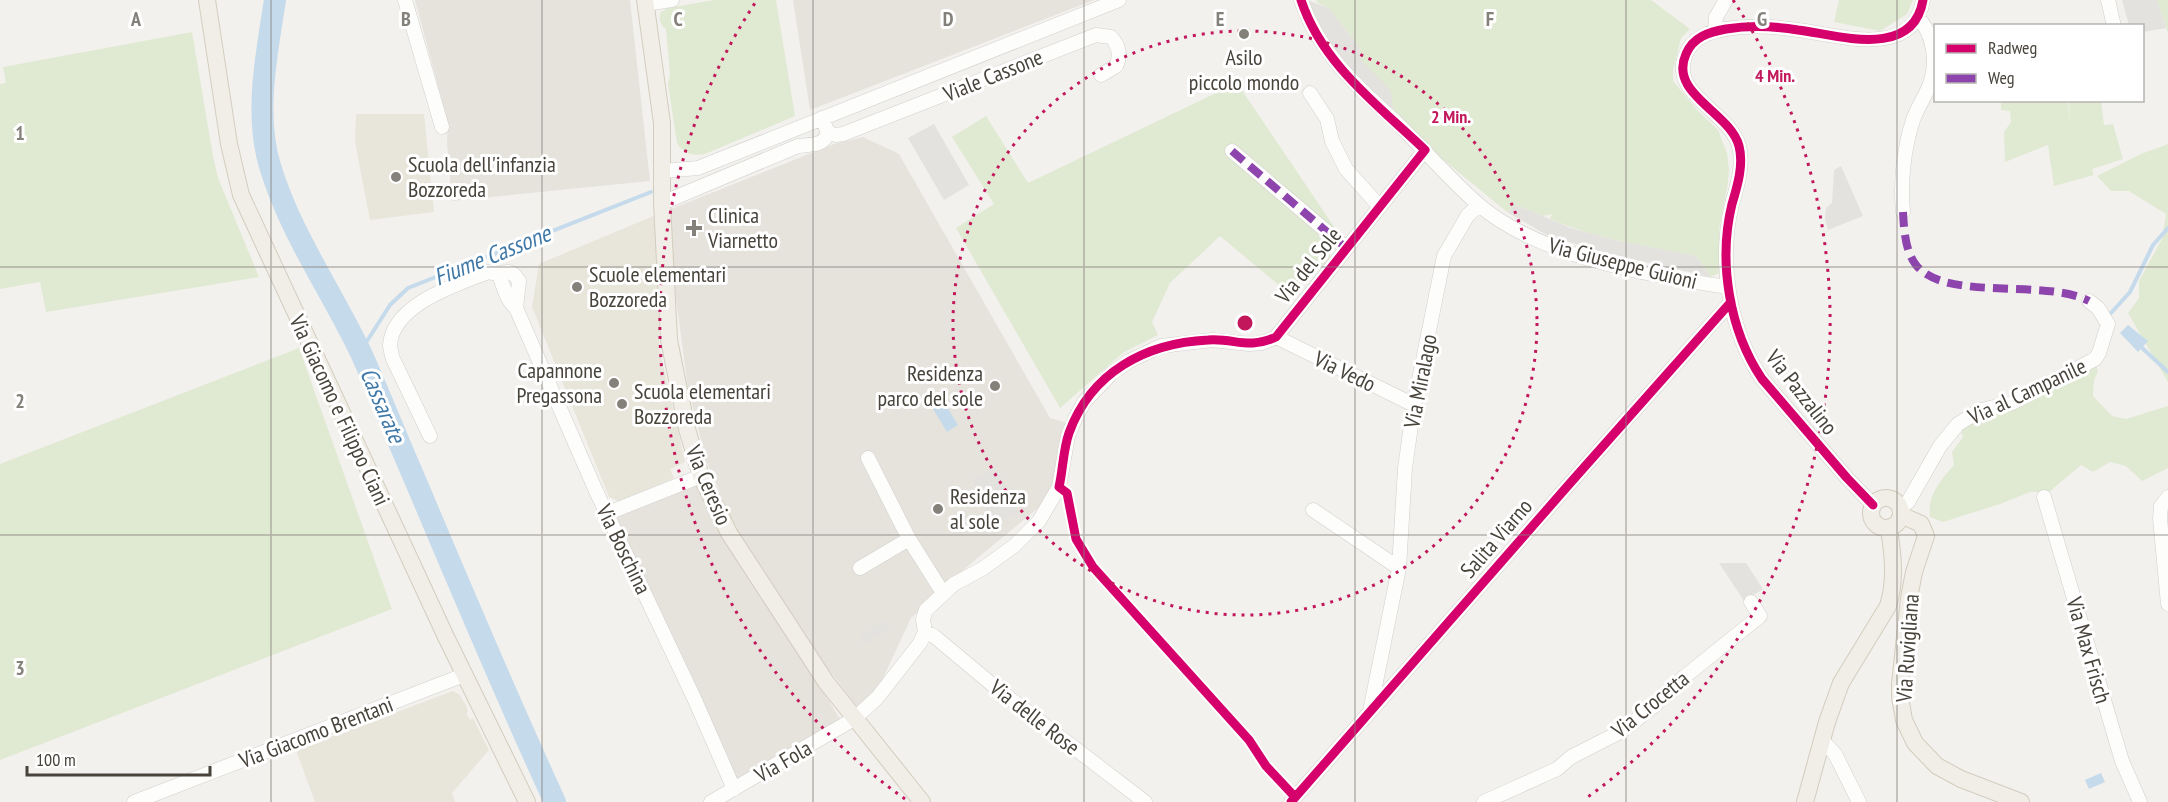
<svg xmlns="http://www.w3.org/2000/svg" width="2168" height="802" font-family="'PT Sans Narrow',sans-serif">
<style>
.residential{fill:#e6e3dd}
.education{fill:#e8e5db}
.green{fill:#e0e9d2}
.parking{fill:#e4e2df}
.water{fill:#c5daea}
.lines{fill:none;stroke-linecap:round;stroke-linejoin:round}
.stream{stroke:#c5daea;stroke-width:4}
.river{stroke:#c5daea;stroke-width:22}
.minor-casing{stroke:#d1cfcc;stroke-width:15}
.major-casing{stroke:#d3cdbe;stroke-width:18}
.minor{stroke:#fdfdfc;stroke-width:14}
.major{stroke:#f0eee7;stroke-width:16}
.quiet{stroke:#8e44ad;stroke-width:8;stroke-dasharray:15 8;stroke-linecap:butt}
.cycleway-casing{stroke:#fff;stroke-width:13}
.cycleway{stroke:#d6006c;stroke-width:9}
.grid{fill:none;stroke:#84807a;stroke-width:1.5;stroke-opacity:0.55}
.ring{fill:none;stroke:#c2185b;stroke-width:3;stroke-dasharray:3 6}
.poi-dot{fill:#84807a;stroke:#fff;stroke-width:2}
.labels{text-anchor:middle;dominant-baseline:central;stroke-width:6;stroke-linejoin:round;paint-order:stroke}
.poi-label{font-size:22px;fill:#48433b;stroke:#fff;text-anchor:start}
.street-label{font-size:22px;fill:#48433b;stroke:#fff}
.water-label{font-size:24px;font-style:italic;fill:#4079a8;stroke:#fff}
.grid-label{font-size:20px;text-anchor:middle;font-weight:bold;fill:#84807a;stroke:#fff;stroke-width:6;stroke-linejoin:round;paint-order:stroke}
.centre{fill:#c2185b;stroke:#fff;stroke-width:3}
.ring-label{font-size:18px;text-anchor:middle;font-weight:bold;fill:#c2185b;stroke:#fff;stroke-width:6;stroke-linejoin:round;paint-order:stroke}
</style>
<rect width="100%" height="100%" fill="#f3f1ee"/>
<path class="residential" d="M415,0H630L650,181L452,201L447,143L448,123Z
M793,0H1094L810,110Z
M863,137L899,154L1050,418L1067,423L1054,495L969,565L911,618L865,717L785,612L737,532L706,460L688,388L672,269L671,209L834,144Z
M695,482L840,719L734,783L615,517Z"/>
<path class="education" d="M356,114H424L434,212L370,220L355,142Z
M658,214L659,347L685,462L670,469L674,478L619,501L609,497L532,307L539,264Z
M453,691L460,695L467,707L468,712L466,713L470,720L473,718L489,750L452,793L455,802H315L296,750Z"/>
<path class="green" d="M714,0H776L795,116L705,154C692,156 684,154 677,143L668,84L670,75L666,29C660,24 658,19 661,12L668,8Z
M1316,0H1651L1690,29L1681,38L1673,70V81L1697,110L1718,130L1727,153L1729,169L1728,183L1719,230V273L1711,277L1696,256C1647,247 1597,239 1550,219L1552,214L1543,216L1516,205L1507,212L1395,120L1361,60L1359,47L1329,8L1318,3Z
M1839,0H1913L1907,14L1880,31L1834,22Z
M2157,0H2168V34Z
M192,32L213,156L218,178L259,277L46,312L40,282L0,289V84L6,83L3,67Z
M1237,83L1341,237L1328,252L1332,259L1287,292L1220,236L1170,283L1152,322L1158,335L1124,352L1060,408L956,228L994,204L952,137L986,116L1028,183Z
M2001,101H2068L2070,125L2069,101H2101L2104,125L2113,124L2123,159L2092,169L2094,175L2054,186L2048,145L2005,162L2004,132L2011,122L2010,111L2001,110Z
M2168,144V382L2128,313L2139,298V281L2162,239L2166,214L2129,191H2111L2097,176L2141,154Z
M299,348L392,609L0,760V464Z
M2096,366L2098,371L2094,380L2093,396L2112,416L2126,419L2168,406V468L2142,481L2126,466L2110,462L2093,472L2081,465L2049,492H2030L2000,504L1943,522L1930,517C1927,495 1941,480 1954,465L1952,452L1963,437L1961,430C1995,403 2054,384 2096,366Z"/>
<path class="parking" d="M1307,0L1329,8L1359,47L1361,60L1391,91L1394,117L1340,60L1317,23Z
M2122,0H2157L2166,28L2143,32L2142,26L2129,25Z
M934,124L969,185L944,200L908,138Z
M1841,166L1863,216L1828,230L1825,219L1826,208L1832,203L1834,170Z
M1516,205L1571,228L1618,241L1696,256L1711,277L1597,251L1545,234L1507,212Z
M995,467L1018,513L994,525L971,479Z
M1719,563H1746L1763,589L1744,601Z
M886,620L891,628L864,645L858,637Z"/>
<path class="water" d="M2128,325L2148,341L2138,352L2120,333Z
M941,397L958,425L947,432L930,404Z
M2101,773L2105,782L2089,789L2085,780Z"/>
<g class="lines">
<path class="stream" d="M2111,313L2130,292L2153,245L2168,228
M2140,346L2168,372
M360,352L390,305L408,288L651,192"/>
<path class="river" d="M275,0C267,52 254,114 270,166C290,233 331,290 361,353C380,395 397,439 416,482C461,589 506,696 555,802"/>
<g class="minor-casing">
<path id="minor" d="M405,0L442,127
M1301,0C1318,51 1356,86 1395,121C1423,148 1450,180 1479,205C1540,257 1651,276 1728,287
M2108,0L2114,26
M645,4L672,0
M1715,31L1716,17L1726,0
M1310,93L1327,119L1332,141L1346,169L1380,207
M822,118L828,133L836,135L843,134L1096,35L1111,37C1119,46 1121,56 1116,66L1101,75
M1232,151L1346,248
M663,171L698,168L1119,0
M662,203L798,146C811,144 823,147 828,133
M1903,212C1900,182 1904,148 1913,120C1918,105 1929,92 1932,77C1937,57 1932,31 1917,17
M516,308L519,281C513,272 509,270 499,274C503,285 506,300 516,308L596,491L694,698L734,789
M1276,337L1414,405
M430,436L393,359C392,355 390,349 390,345C393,304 456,285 488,272L499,274
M868,458L909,539L943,593
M2044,497L2122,761L2140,802
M2168,497L2161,506L2160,518L2168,604
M1873,505L1847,478L1762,379C1729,330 1718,261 1732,204C1737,187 1744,165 1739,146C1730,112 1668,94 1686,54C1693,37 1709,32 1726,29C1750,25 1774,26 1798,30C1838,35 1913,60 1923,0
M1900,508L1908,502L1940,446L1958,424L1981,410L2012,403L2095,359L2099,353L2108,324L2098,308L2089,301
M1313,510L1399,568
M608,513L701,476
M860,568L909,539
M925,632L934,636L995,687L1145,802
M1370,711L1399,568L1405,468L1414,405L1444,256L1468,215L1479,205
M1822,740L1835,754L1859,802
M134,802L464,675
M711,802L854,719L877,698L920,643L925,632L923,619L926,610L954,584L982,569L1014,546L1039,521L1059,487L1068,436L1075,419L1084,402L1111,374L1129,361L1161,346L1212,340L1249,344L1262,343L1276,337L1425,150
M1291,802L1572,481L1731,302
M1484,802L1557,769L1571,757L1622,731L1655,705L1683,678L1760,616L1751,602"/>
</g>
<g class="major-casing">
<path id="major" d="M207,0L229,144L241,195L446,637L527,802
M645,0L662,123V203L669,340L687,429L701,476L729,533L826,682L922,802
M1871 513a15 15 0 1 1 30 0a15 15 0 1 1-30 0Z
M1901,515L1921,524L1926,536L1914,572L1909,598L1900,684V697L1904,720L1915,743L1937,766L1961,779L2021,802
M1805,802L1827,722L1841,683L1888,606C1896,580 1893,555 1889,529"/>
</g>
<use href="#minor" class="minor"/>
<use href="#major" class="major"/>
<path class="quiet" d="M1232,151L1346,248
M1903,212C1904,229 1905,251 1916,265C1945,302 2045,278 2089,301"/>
<g class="cycleway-casing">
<path id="cycleway" d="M1873,505L1847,478L1762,379C1729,330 1718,261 1732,204C1737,187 1744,165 1739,146C1730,112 1668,94 1686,54C1693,37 1709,32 1726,29C1750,25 1774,26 1798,30C1838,35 1913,60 1923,0
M1295,797L1266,766L1249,740L1093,567L1076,539L1067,493L1059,487C1063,470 1063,450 1069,433C1091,372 1146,343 1208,340C1236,338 1247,350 1276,337L1425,150C1378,105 1322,64 1301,0
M1291,802L1572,481L1731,302"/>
</g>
<use href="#cycleway" class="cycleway"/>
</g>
<path class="grid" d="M271,0V802M542,0V802M813,0V802M1084,0V802M1355,0V802M1626,0V802M1897,0V802M0,267H2168M0,535H2168"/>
<g class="ring">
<circle cx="1245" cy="323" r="292"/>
<path d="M905 799A585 585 0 0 1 757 0M1733 0A585 585 0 0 1 1585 799"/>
</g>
<g class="poi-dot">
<circle cx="1244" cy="34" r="6"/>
<circle cx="396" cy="177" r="6"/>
<path d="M691 219h6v6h6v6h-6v6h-6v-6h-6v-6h6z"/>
<circle cx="577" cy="287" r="6"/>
<circle cx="614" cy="383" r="6"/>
<circle cx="995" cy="386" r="6"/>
<circle cx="622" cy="404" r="6"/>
<circle cx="938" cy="509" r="6"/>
</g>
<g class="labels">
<g class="poi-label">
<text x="1244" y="57" text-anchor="middle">Asilo<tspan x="1244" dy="25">piccolo mondo</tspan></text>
<text x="408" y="164">Scuola dell'infanzia<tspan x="408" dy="25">Bozzoreda</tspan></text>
<text x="708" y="215">Clinica<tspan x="708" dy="25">Viarnetto</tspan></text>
<text x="589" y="274">Scuole elementari<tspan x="589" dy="25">Bozzoreda</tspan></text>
<text x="602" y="370" text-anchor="end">Capannone<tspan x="602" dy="25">Pregassona</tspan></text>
<text x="983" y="373" text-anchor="end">Residenza<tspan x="983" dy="25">parco del sole</tspan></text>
<text x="634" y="391">Scuola elementari<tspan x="634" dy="25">Bozzoreda</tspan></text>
<text x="950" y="496">Residenza<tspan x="950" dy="25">al sole</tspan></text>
</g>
<g class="street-label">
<text transform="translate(993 75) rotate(-22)">Viale Cassone</text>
<text transform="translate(1623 263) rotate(14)">Via Giuseppe Guioni</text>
<text transform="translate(1308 265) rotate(-51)">Via del Sole</text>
<text transform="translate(1345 371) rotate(26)">Via Vedo</text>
<text transform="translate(1420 381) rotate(-79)">Via Miralago</text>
<text transform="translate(2027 391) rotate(-25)">Via al Campanile</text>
<text transform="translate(1802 392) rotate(52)">Via Pazzalino</text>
<text transform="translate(340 410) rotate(65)">Via Giacomo e Filippo Ciani</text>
<text transform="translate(709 485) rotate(67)">Via Ceresio</text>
<text transform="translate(1496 538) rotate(-49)">Salita Viarno</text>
<text transform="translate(624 549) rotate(64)">Via Boschina</text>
<text transform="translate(1907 648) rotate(-86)">Via Ruvigliana</text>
<text transform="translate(2089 650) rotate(74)">Via Max Frisch</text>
<text transform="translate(1650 704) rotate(-39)">Via Crocetta</text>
<text transform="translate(1035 717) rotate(38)">Via delle Rose</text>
<text transform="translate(316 732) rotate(-21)">Via Giacomo Brentani</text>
<text transform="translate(783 761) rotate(-30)">Via Fola</text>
</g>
<g class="water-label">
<text transform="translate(492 255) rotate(-22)">Fiume Cassone</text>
<text transform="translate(383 405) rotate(67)">Cassarate</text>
</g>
</g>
<g class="grid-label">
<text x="136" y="26">A</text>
<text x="406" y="26">B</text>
<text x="678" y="26">C</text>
<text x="948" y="26">D</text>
<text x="1220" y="26">E</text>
<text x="1490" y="26">F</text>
<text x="1762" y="26">G</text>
<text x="20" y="140">1</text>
<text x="20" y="408">2</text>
<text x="20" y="675">3</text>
</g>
<circle cx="1245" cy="323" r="9" class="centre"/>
<g class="ring-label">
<text x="1775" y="82">4 Min.</text>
<text x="1451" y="123">2 Min.</text>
</g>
<rect x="1934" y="24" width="210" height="78" fill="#ffffff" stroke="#b6b4b1" stroke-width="1.5"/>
<rect x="1946" y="44" width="30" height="9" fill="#d6006c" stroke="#b6b4b1" stroke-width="1.5"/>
<text x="1988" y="54" font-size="18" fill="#48433b">Radweg</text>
<rect x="1946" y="74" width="30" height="9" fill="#8e44ad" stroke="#b6b4b1" stroke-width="1.5"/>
<text x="1988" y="84" font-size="18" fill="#48433b">Weg</text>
<path d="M27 766v9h183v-9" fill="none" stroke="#48433b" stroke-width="3"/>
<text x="36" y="766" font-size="18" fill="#48433b" stroke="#ffffff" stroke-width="4.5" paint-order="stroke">100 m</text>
</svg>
